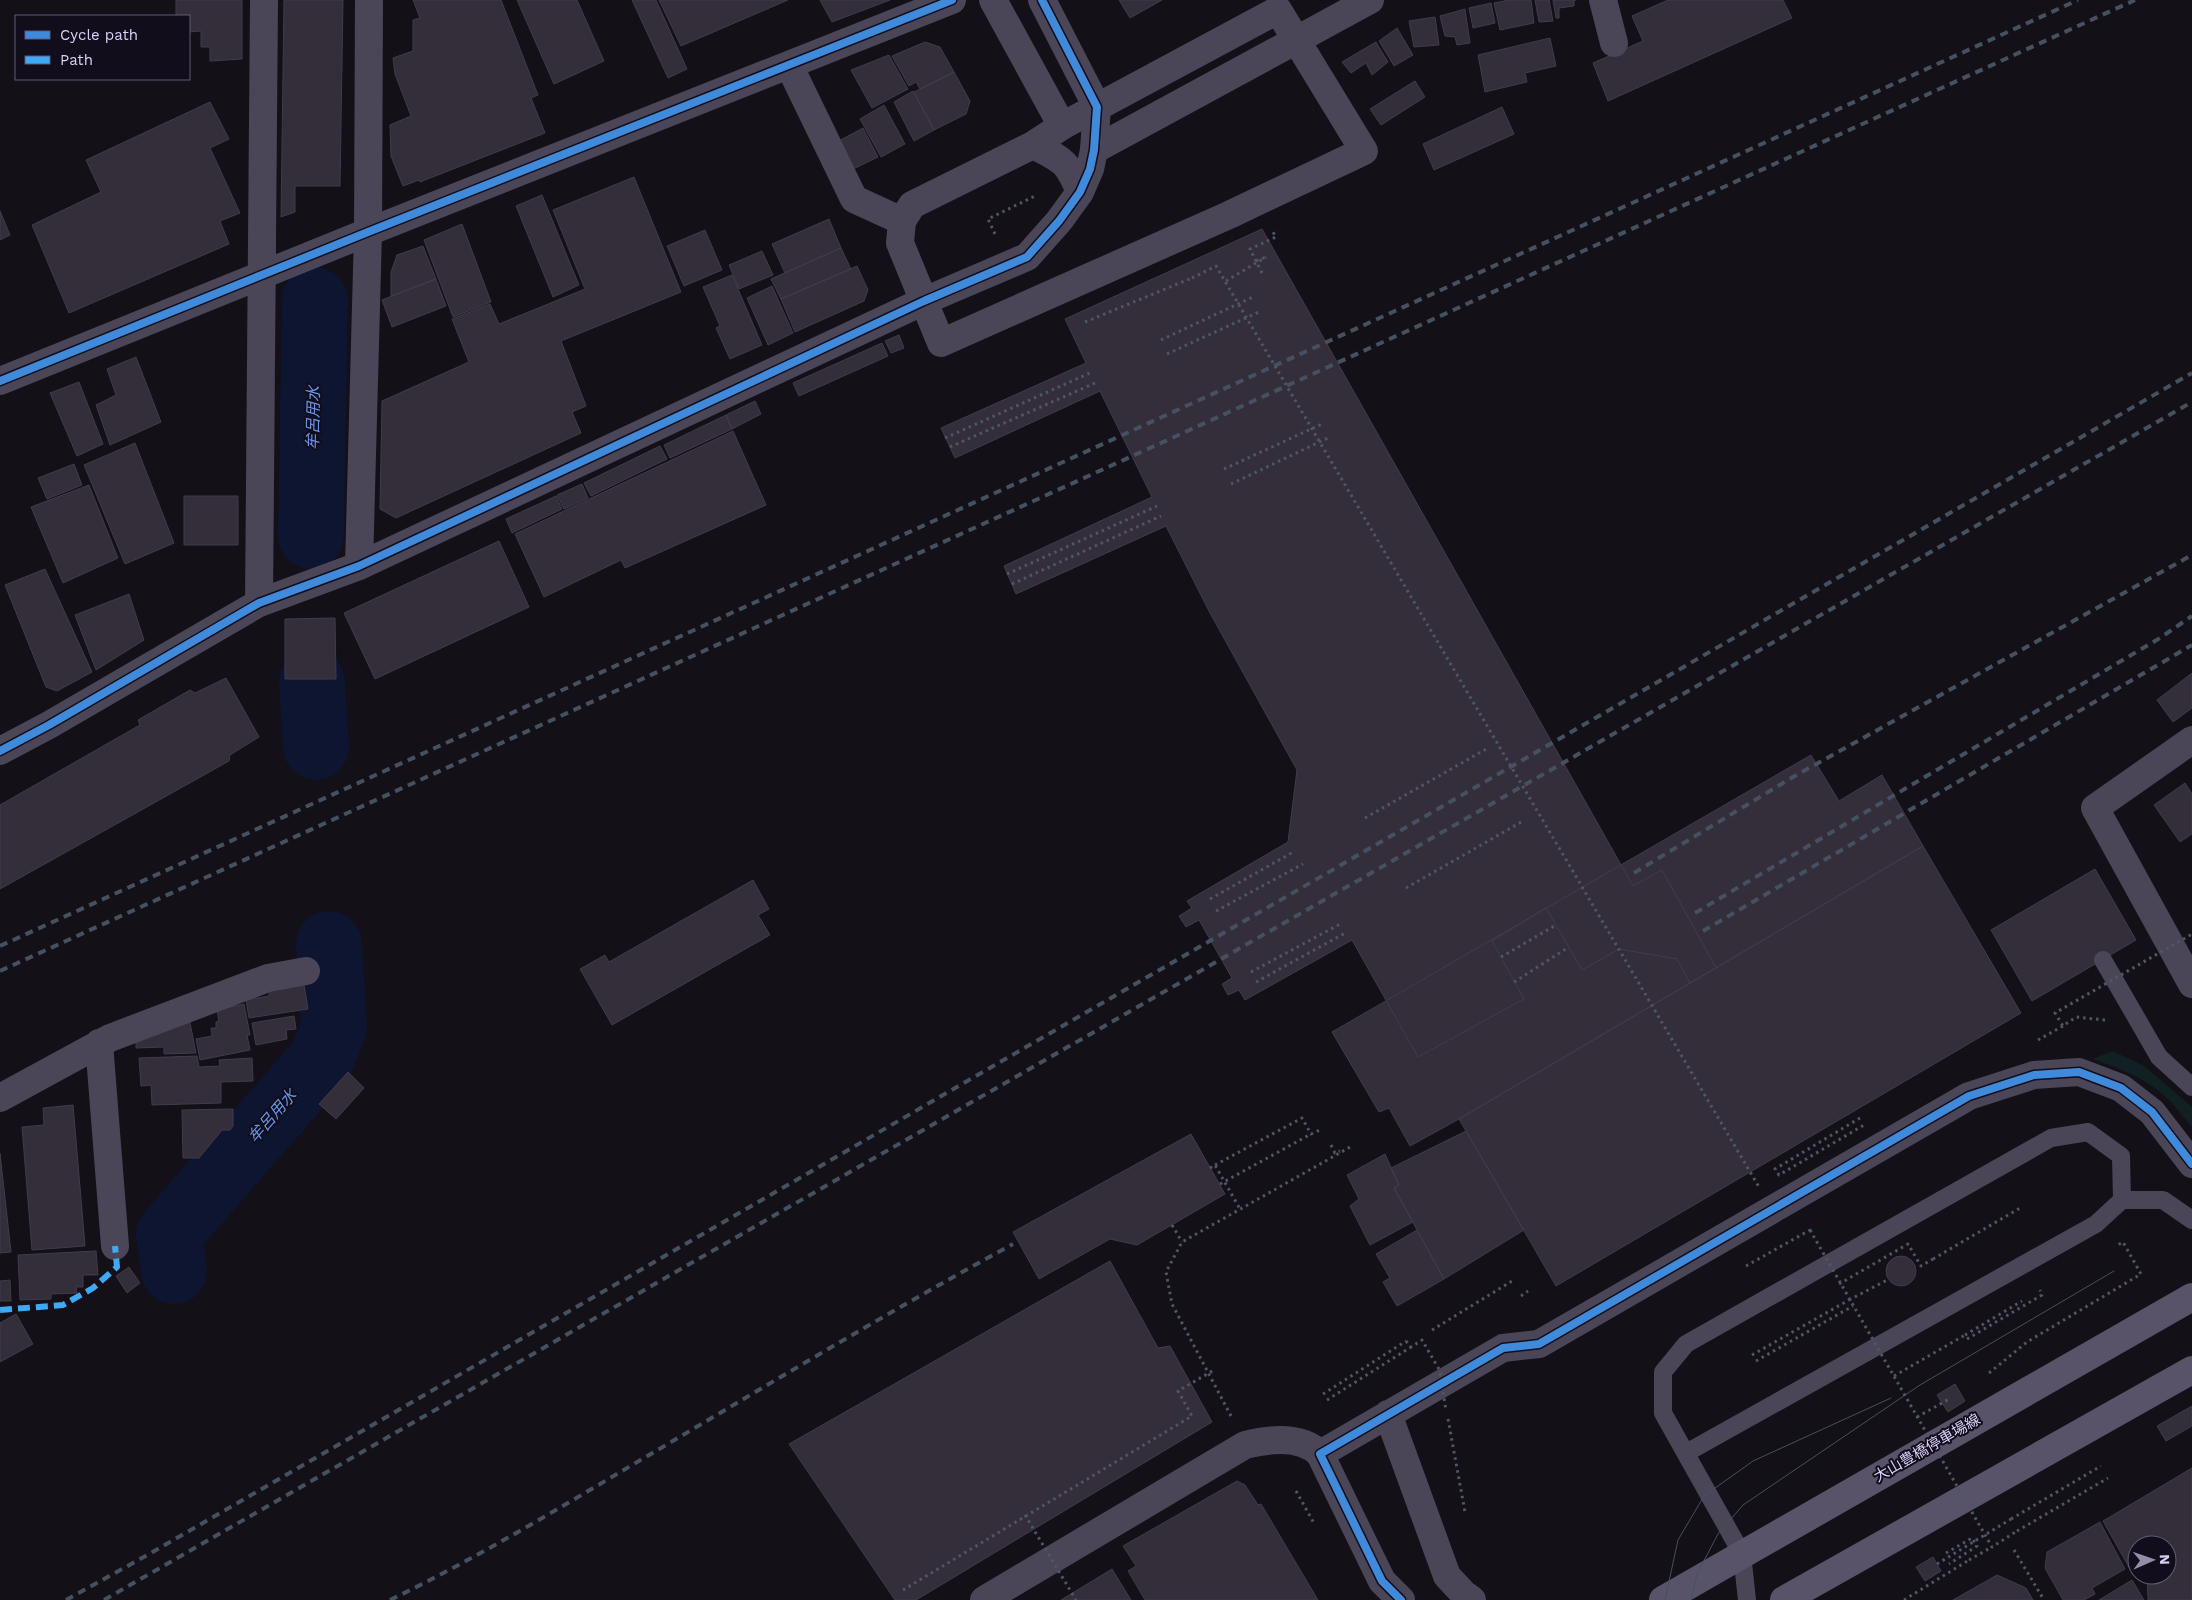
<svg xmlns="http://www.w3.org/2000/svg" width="2192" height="1600" font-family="'Work Sans','Noto Sans JP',sans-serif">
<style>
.green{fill:#112022}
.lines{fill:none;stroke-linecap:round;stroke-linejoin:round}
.river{stroke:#0e1531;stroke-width:66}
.building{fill:#332e3a;stroke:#413b4b}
.path{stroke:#4e5764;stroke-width:3;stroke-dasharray:2.5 4;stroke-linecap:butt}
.service{stroke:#4a4658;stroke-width:18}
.minor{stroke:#4a4658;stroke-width:28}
.tertiary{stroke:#4a4658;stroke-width:28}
.secondary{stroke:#59536a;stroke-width:28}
.tram{stroke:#455160;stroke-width:1}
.rail{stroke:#455160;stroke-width:4;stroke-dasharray:8 6;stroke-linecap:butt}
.path-bridge{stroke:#4e5764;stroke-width:3;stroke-dasharray:2.5 4;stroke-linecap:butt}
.quiet{stroke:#3fa9f5;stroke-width:6;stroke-dasharray:12 6;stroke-linecap:butt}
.cycleway-casing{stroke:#120d1b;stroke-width:11}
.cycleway{stroke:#408adc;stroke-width:8}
.labels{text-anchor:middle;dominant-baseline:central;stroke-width:4;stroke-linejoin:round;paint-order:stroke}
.street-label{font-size:15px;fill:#dbcef9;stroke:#120d1b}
.water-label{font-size:16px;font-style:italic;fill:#6897ec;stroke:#120d1b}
</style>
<rect width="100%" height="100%" fill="#131018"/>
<path class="green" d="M2113,1051L2144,1066L2192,1107V1127C2184,1118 2177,1108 2169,1100C2148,1079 2119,1068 2092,1059Z"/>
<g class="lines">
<path class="river" d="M311,536L315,300
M312,682L316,747
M174,1271L169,1234L322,1059L334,1027L329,944"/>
</g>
<path class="building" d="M176,0H242V59L210,61V47H201V31L189,32V16H176Z
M284,0H343L340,186H295V212L281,217Z
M413,0H501L538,95L531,98L545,133L420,182L419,180L403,186L391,156L390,125L411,116L395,74L393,58L413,51V20L420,18Z
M517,0H577L604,61L554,84Z
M632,0H656L687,69L668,78Z
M659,0H788L681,46Z
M820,0H890L832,22Z
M1119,0H1162L1130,18Z
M1509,0H1531L1534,23L1500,30L1494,3Z
M1535,0H1549L1553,21L1539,22Z
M1553,0H1576H1574V6L1559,8V18H1556Z
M1668,0H1783L1792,18L1608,101L1593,63L1643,41L1632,16Z
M1491,3L1495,23L1473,28L1469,8Z
M1465,9L1470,43L1457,45L1455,37L1445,36L1440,16Z
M1435,17L1439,45L1414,47L1409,21Z
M1397,28L1413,55L1394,66L1379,41Z
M1550,38L1556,66L1525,73L1527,82L1485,92L1478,55Z
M925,42L940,47L954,72L920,89L916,82L909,86L892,56Z
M1376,42L1388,62L1372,75L1366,63L1351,73L1342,62Z
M889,55L908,89L872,108L851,70Z
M954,72L970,101L966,114L934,130L914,92Z
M1415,81L1425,97L1381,125L1370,109Z
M913,91L934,130L914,141L894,102Z
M210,102L229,139L210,148L240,213L220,221L229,244L69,313L32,225L101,192L86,160Z
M884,105L905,144L881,157L860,119Z
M1502,107L1514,134L1434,170L1423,144Z
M863,128L878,157L849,171L835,143Z
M634,177L681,292L561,341L586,406L572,412L581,433L396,518L380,509L382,401L469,362L452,319L490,304L499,324L585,289L553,210Z
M542,195L579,285L553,297L516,206Z
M0,211L10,235L0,240Z
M829,219L841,248L785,273L772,244Z
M462,224L491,302L453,317L424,240Z
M1262,229L1633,886L1662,870L1716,968L1690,983L1677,959L1619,949L1582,970L1546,908L1492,941L1524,999L1418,1057L1352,940L1245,1000L1239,990L1228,995L1222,984L1232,978L1199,920L1186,927L1179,916L1192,908L1187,901L1288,842L1297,770L1210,613L1166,526L1016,594L1004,566L1152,497L1100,391L955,458L941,428L1086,363L1065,319Z
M705,230L722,270L684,286L667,246Z
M423,246L436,279L391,296V272L397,255Z
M841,248L851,269L781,299L771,279Z
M762,251L773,275L739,289L729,265Z
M857,266L868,290L864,301L795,332L781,299Z
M732,275L762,345L730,359L716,328L720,326L703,287Z
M436,279L446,306L392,327L382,300Z
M772,286L793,333L768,345L747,298Z
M899,335L904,348L891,353L885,341Z
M882,343L888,356L799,396L793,383Z
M136,357L161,422L110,445L96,405L116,395L107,369Z
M79,382L103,444L77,456L50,393Z
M755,401L761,414L732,429L726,415Z
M726,415L732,429L670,458L664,445Z
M733,431L766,505L625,568L621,560L544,597L515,534Z
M135,443L174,543L125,564L84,465Z
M660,446L667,459L591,496L584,483Z
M74,464L82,485L47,499L38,478Z
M582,484L588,498L564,509L557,495Z
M89,485L118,558L63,583L31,507Z
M184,496H238V545H184Z
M556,496L562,509L512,533L506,519Z
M499,541L529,607L375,679L344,613Z
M45,569L92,672L57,691L46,687L5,585Z
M129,594L144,640L96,670L75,615Z
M335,618L336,679H285V619Z
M2192,673V708L2173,722L2157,700Z
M226,678L259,737L230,755L229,761L0,889V805L140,725L138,720L190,690L195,693Z
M1811,755L1839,801L1882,775L1923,846L1459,1119L1410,1146L1389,1108L1379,1112L1332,1032Z
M2185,783L2192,794V834L2180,842L2154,805Z
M1923,846L2021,1013L1556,1286L1459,1119Z
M2095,869L2136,940L2032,1001L1991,930Z
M753,880L769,909L758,915L770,935L612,1025L580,969L605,955L609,962Z
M304,985L308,1009L249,1018L246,1000L269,996V991Z
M244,1004L250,1035H247L250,1050L200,1060L196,1039L212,1036L211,1028H216V1022L219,1021L217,1010Z
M294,1016L296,1029L286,1030L287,1039L256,1045L252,1023Z
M189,1018L196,1053L164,1054V1047L136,1048V1039Z
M197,1056L199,1067L220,1066L219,1060L252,1058L253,1081L221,1082V1103L152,1105L151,1085L141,1086L139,1058Z
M348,1072L364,1088L336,1119L319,1104Z
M73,1105L85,1246L32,1250L22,1127L44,1125L43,1108Z
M233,1109V1126L230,1130H222L199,1158H183L182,1110Z
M1466,1131L1524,1230L1444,1279L1394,1188L1399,1185L1391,1168Z
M1191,1134L1225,1194L1137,1245L1110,1239L1039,1279L1013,1232Z
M0,1153L11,1252L0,1253Z
M1385,1154L1399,1185L1394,1188L1413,1222L1370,1245L1350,1206L1359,1199L1347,1175Z
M1417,1230L1444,1279L1397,1306L1383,1282L1390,1278L1376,1254Z
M96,1251L98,1275H83V1287H76L77,1293L51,1294V1299L20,1300L18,1255Z
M1886 1271a15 15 0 1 1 30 0a15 15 0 1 1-30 0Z
M1110,1261L1158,1348L1170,1346L1212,1422L916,1600H895L789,1444Z
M129,1267L140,1283L127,1293L116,1276Z
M10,1280L11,1301H0V1281Z
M16,1314L33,1344L0,1362V1323Z
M1955,1384L1965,1401L1948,1412L1937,1395Z
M2192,1406V1426L2166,1441L2157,1426Z
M2192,1468V1600H2148L2147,1575H2167V1545H2137V1569H2130L2103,1521Z
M1237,1481L1245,1485L1258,1505L1261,1504L1318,1600H1145L1128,1571L1136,1566L1123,1546Z
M2100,1522L2125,1569L2092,1588L2095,1594L2084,1600H2063L2045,1568L2047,1552Z
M1933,1557L1941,1571L1925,1581L1916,1567Z
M1112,1569L1131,1600H1061Z
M1997,1575L2026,1588L2033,1600H1953Z
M2132,1580L2144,1600H2099Z"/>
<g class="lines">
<path class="path" d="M995,234L988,219L1035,196
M1256,261L1266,257
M1262,273L1250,249L1276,237L1273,232
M1085,322L1192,278
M1161,340L1255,296
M1167,354L1261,311
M945,438L1090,373
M950,447L1095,383
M1224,469L1322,424
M1231,484L1328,438
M1007,574L1157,506
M1012,584L1161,516
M1365,818L1488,748
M1406,888L1523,821
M1210,899L1295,851
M1216,911L1303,864
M1501,957L1556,925
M1251,972L1342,923
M1256,982L1347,932
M1514,982L1569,947
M2038,1040L2063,1026
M1331,1145L1335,1153L1340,1151
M1215,1165L1302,1118L1311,1134L1322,1129
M1210,1168L1215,1165L1240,1209
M1220,1184L1311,1134
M1172,1225L1182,1242
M1933,1259L2020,1208
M1746,1266L1810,1230L1808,1228
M1432,1330L1512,1281
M1965,1335L2022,1301
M1967,1339L2042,1295L2040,1290
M1752,1355L1849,1300
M1756,1361L1853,1306
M1989,1373L2027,1342L2141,1274L2123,1242L2118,1245
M1323,1394L1406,1341
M1327,1400L1411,1347
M1231,1416L1172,1304L1166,1272L1182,1242L1352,1146
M1448,1419L1465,1512
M1296,1491L1315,1525
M2011,1519L2101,1466
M2017,1531L2108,1478
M2014,1550L2044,1600
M1946,1553L1972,1538L1977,1546L1949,1564
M1969,1560L1992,1547"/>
<path class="service" d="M2103,960L2159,1057L2192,1087
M1686,1453L2096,1224L2122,1200H2163L2192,1220
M1747,1600L1742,1554L1663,1413V1372L1686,1344L2051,1138L2088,1132L2121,1156L2122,1200"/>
<path class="minor" d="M1603,0L1614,43
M789,65L854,199L902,221
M1094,150L1370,0
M0,381L368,232L952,0
M359,566L368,232L369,0
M259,603L264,0
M2192,740L2095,808L2192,984
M0,751L49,725L259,603L359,566L924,301
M99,1043L115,1246
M0,1098L110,1038L268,978L306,971
M1388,1414L1447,1576L1464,1594L1472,1600
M984,1600L1245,1445C1269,1439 1301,1435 1320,1454
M1401,1600L1382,1581L1320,1454L1503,1348L1539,1344L1969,1096L2034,1075L2079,1072L2121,1088L2152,1112L2192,1164"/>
<path class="tertiary" d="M993,0L1062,126
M1278,10L1364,151L1229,215L941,343L900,243L902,221L912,205L1033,145L1062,126Z
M1033,145C1062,160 1067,160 1080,192
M924,301L1027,257L1059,221L1080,192L1090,169L1094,150L1097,107L1042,0"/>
<path class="secondary" d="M1663,1600L2192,1297
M1784,1600L2192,1370"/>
<path class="tram" d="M1665,1600L1678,1540L1704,1496L1753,1461L1891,1398
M1691,1600L1697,1574L1718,1534L1743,1505L1920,1385L2114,1271"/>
<path class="rail" d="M1634,873L1793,777L2192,555
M1695,913L2160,638L2192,616
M1703,931L2192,645
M0,946L2078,0
M0,971L2135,0
M66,1600L151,1553L2192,373
M104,1600L2192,402
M390,1600C477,1558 561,1507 644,1458C766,1386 888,1312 1013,1244"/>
<path class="path-bridge" d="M1192,278L1216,266L1759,1187
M1226,281L1266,257
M2105,1020L2076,1017L2063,1026L2055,1013L2192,934
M1860,1118L1775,1169L1779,1175L1864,1125
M1810,1230L1992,1547L2017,1531
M1839,1284L1908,1244L1921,1266L1933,1259
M1521,1296L1528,1291
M1849,1300L1889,1279
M1406,1341L1411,1347L1422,1340L1440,1371L1446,1411
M1894,1376L1965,1335
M1917,1417L1951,1398
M1025,1515L1076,1600
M1937,1564L2011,1519
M903,1590L1192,1416L1178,1391L1214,1370
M1904,1600L1969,1560"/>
<path class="quiet" d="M0,1310L63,1305L93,1288L117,1267L115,1246"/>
<g class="cycleway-casing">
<path id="cycleway" d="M0,381L368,232L952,0
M0,751L49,725L259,603L359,566L924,301L1027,257L1059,221L1080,192L1090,169L1094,150L1097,107L1042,0
M1401,1600L1382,1581L1320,1454L1503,1348L1539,1344L1969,1096L2034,1075L2079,1072L2121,1088L2152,1112L2192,1164"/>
</g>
<use href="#cycleway" class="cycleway"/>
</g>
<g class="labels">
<g class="street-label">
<text transform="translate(1927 1448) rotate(-30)">大山豊橋停車場線</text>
</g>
<g class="water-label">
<text transform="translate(313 418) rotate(-89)">牟呂用水</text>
<text transform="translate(272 1116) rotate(-49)">牟呂用水</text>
</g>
</g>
<rect x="15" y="15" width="175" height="65" fill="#120d1b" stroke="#625a74"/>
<rect x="25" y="31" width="25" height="8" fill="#408adc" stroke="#625a74"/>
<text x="60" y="40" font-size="15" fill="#dbcef9">Cycle path</text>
<rect x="25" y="56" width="25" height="8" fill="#3fa9f5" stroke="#625a74"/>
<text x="60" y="65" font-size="15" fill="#dbcef9">Path</text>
<g transform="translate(2152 1560) rotate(88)"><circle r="24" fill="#120d1b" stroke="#625a74"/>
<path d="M0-4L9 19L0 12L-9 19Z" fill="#958caa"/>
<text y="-8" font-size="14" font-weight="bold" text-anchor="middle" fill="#dbcef9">N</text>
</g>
</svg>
